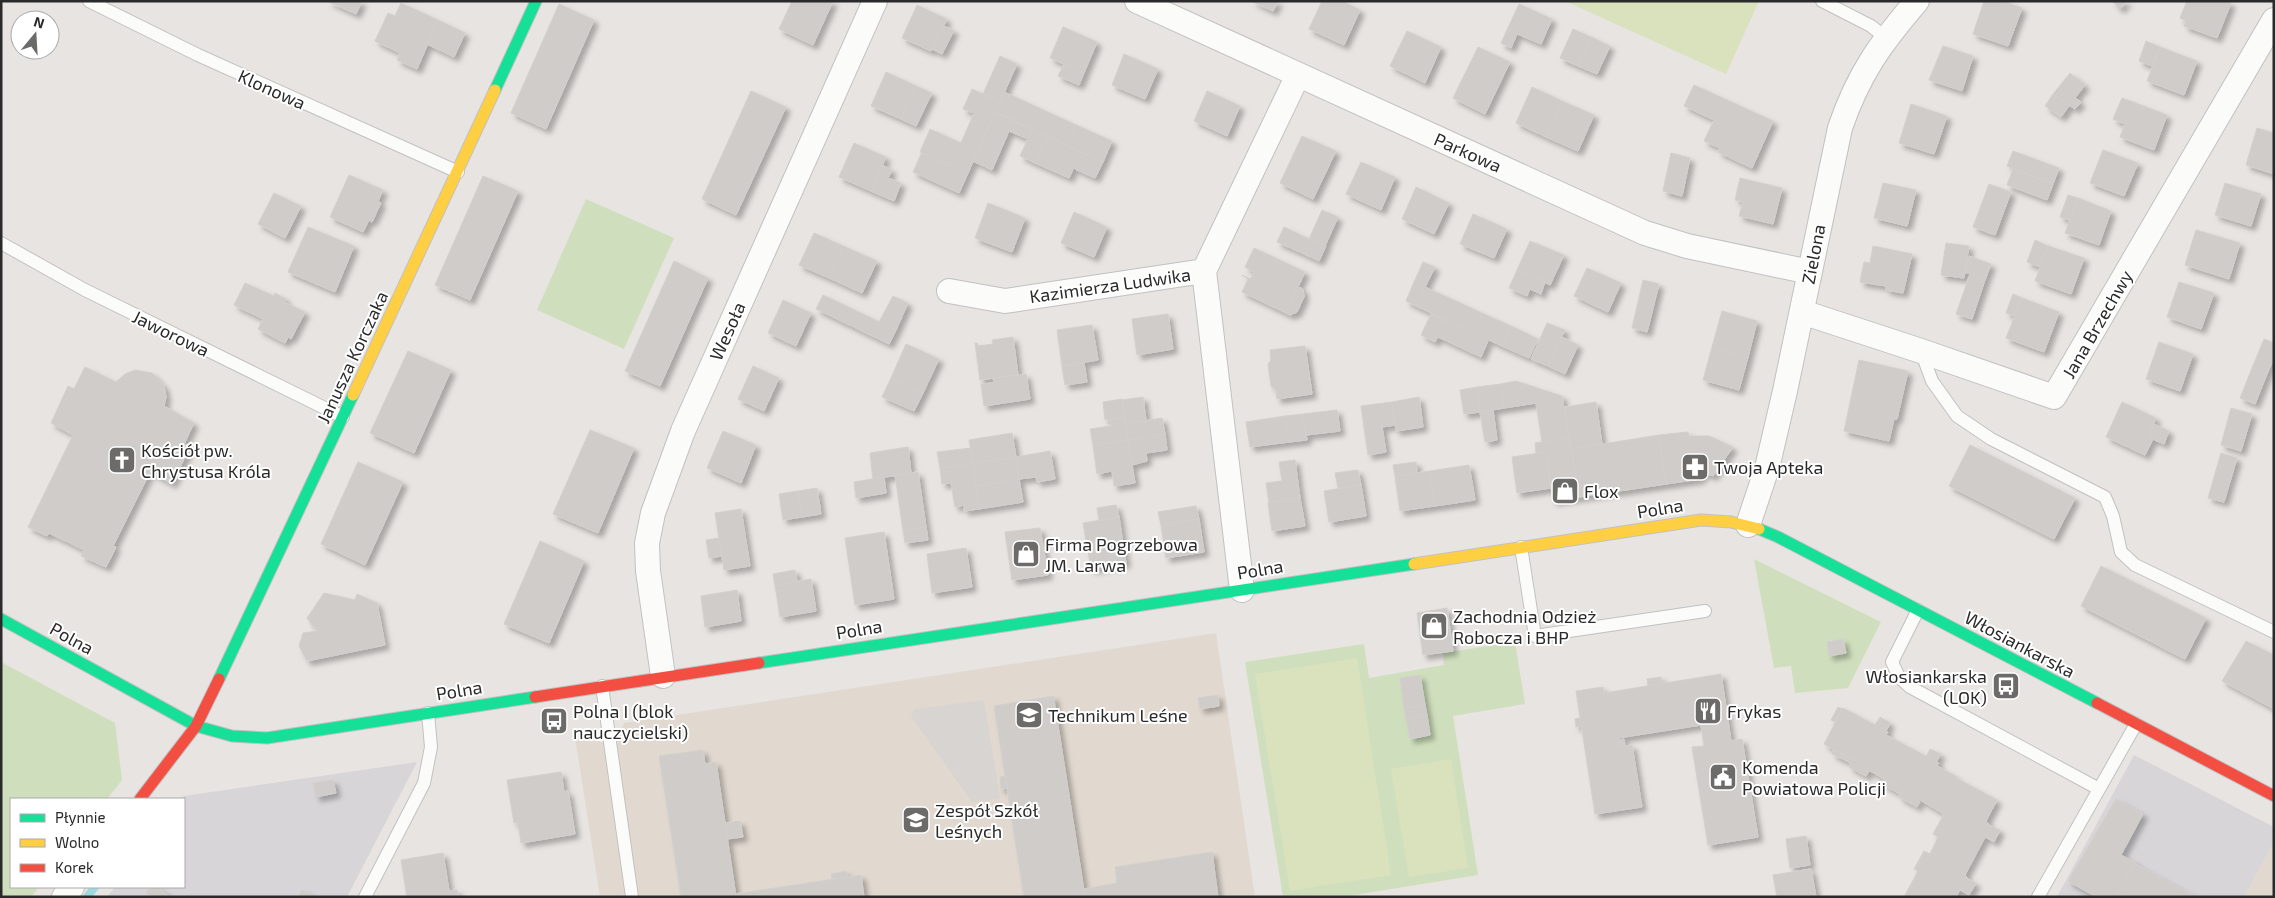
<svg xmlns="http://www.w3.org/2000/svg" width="2275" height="898" font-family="'Exo 2',sans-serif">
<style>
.industrial{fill:#d7d5d8}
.education{fill:#e1d9d0}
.green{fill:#cfdfbd}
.pitch{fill:#d9e2bc}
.plaza{fill:#d7d4d1}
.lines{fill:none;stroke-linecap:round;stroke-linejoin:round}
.stream{stroke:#9cd9e1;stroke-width:8}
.building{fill:#cfccca;stroke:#d2d0cd;filter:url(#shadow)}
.lane-casing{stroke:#c2c1c1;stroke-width:14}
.street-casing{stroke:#c2c1c1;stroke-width:26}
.fast-casing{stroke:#c2c1c1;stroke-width:13}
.slow-casing{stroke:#c2c1c1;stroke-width:13}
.jam-casing{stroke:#c2c1c1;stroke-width:13}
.lane{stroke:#fbfbfa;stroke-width:12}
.street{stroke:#fbfbfa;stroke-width:24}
.fast{stroke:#16e098;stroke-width:11}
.slow{stroke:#ffcf43;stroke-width:11}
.jam{stroke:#f24e42;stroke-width:11}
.labels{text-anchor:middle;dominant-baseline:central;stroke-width:4;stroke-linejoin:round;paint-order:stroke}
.street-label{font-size:18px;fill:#2a2a2a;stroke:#fff}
.poi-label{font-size:18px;fill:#2a2a2a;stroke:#fff;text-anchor:start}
</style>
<defs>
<filter id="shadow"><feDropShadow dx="4.5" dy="4.5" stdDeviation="2.5" flood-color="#0004"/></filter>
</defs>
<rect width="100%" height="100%" fill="#e7e4e1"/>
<path class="industrial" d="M2134,755L2274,827V842L2244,897H2057Z
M417,762L347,897H107L115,887H184V799H181L184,796Z"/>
<path class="education" d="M1216,633L1255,897H600L574,731L590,728L601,743L609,742L617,740L624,723Z
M2274,842V897H2244L2255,876Z"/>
<path class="green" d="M586,199L674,238L624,349L537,310Z
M1754,559L1881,622L1848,688L1795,693L1791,666L1774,668Z
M1515,642L1525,704L1453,716L1478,875L1342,897H1283L1245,662L1364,644L1369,678L1444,665L1443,653Z
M1,662L115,723L122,780L107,799H11V887H39L31,897H1Z"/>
<path class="pitch" d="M1565,1H1759L1726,74Z
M1357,658L1391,875L1290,891L1255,674Z
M1451,759L1468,868L1409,877L1391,769Z"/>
<path class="plaza" d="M984,700L1000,799L972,802L911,716L914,709Z"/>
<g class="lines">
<path class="stream" d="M87,897L95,887"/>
</g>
<path class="building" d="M327,1H362L356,14Z
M792,1H833L813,45L779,29Z
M1251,1H1278L1273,11Z
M1322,1H1342L1360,10L1344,45L1309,29Z
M1984,1H2004L2022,8L2008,46L1973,34Z
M2112,1H2127L2120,9Z
M2187,1H2226L2231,3L2217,38L2184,26L2186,21L2180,18Z
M401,3L438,20L417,69L397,60L400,53L375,41L388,13L395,16Z
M559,4L594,20L546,129L511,113Z
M1519,4L1552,19L1541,44L1517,34L1511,48L1501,43Z
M917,5L947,19L931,51L902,38Z
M438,20L465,33L454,57L427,44Z
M943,26L954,30L942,54L932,49Z
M1063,27L1097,42L1084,73L1050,58Z
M1573,29L1591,37L1578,66L1560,58Z
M1407,31L1441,47L1425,83L1390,66Z
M1591,37L1610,46L1597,74L1578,66Z
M2146,41L2160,47L2152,66L2139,61Z
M1943,46L1973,56L1962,91L1929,80Z
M1478,47L1510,62L1485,114L1453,98Z
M2160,47L2197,61L2184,95L2147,81Z
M1124,54L1158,69L1145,99L1112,85Z
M1000,56L1017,64L1000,102L983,94Z
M1064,64L1084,73L1079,85L1058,76Z
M886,72L916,86L901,119L871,106Z
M2070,73L2085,85L2075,98L2081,102L2075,109L2053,94Z
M1694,85L1773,121L1752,168L1718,152L1720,148L1704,141L1714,120L1684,106Z
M916,86L932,93L916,126L901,119Z
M1532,87L1562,101L1546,137L1516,123Z
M972,89L1000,102L968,173L920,152L930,129L961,143L974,113L963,109Z
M751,91L786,107L736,215L702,199Z
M1207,91L1240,106L1227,136L1194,121Z
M1004,92L1076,125L1067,145L995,112Z
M2053,94L2069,106L2061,117L2045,106Z
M2122,98L2133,102L2125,124L2113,119Z
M1562,101L1594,115L1578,151L1546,137Z
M2133,102L2167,115L2154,150L2120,137Z
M1911,104L1947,116L1934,154L1899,143Z
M995,112L1032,130L1028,139L1009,131L992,170L973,161Z
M1076,125L1112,141L1103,162L1067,145Z
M2257,128L2274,133V174L2246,165Z
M1032,130L1047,137L1035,163L1020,156Z
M1302,136L1336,151L1313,199L1280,183Z
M1047,137L1081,152L1069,178L1035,163Z
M854,143L886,157L871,191L839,177Z
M2103,150L2138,163L2124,196L2090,183Z
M2013,151L2059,168L2053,184L2007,166Z
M922,152L968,173L959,193L913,172Z
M1082,153L1103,162L1095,178L1075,169Z
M1671,153L1690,158L1682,196L1663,191Z
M1361,162L1395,177L1381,210L1346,194Z
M882,165L892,170L888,178L901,183L894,201L871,191Z
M2013,169L2053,184L2047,200L2007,185Z
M349,175L383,190L378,201L381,203L372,222L369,220L363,232L330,217Z
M483,176L518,191L470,300L435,285Z
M1740,178L1782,188L1773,224L1739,216L1743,202L1735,200Z
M1883,183L1916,190L1907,226L1874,218Z
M2225,183L2261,194L2251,226L2215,215Z
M1989,184L2011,192L1995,235L1973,227Z
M1416,187L1449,203L1434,234L1402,219Z
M274,193L301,206L285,238L258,224Z
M2068,195L2078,198L2069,220L2060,217Z
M2078,198L2111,211L2099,245L2065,233Z
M988,203L1025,218L1012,252L975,238Z
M1322,210L1338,217L1325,246L1309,239Z
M1074,212L1107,227L1094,257L1061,243Z
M1473,214L1507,229L1494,258L1460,244Z
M308,227L354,246L335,292L288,272Z
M1284,227L1309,239L1302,253L1277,242Z
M2196,230L2240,243L2229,279L2185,265Z
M814,233L843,246L829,278L799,265Z
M1309,239L1326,246L1319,261L1302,253Z
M2035,240L2048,246L2040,267L2027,262Z
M1530,241L1564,255L1550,285L1517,270Z
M1946,243L1969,246L1964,278L1941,275Z
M843,246L877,261L862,293L829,278Z
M1873,246L1912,254L1903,293L1886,290V286L1860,282L1864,262L1870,263Z
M2048,246L2084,258L2071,294L2035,281Z
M1254,248L1305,272L1286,313L1242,292L1248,279L1242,275L1251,279L1254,272L1245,267Z
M1969,256L1991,264L1985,280L1965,272Z
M674,261L708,278L660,386L625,371Z
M1423,262L1435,267L1425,287L1414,282Z
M1587,268L1621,283L1608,312L1574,296Z
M1517,270L1545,282L1541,294L1530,289L1527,296L1509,288Z
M1970,274L1985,280L1972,319L1956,314Z
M1643,280L1659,284L1647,332L1632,328Z
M1414,282L1425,287L1416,306L1406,301Z
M2179,282L2214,293L2201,329L2167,317Z
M245,283L274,296L275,293L286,299L284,302L305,312L291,339L288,337L285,343L258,329L263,319L234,305Z
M1298,287L1303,289L1304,297L1297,312L1290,315L1286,313Z
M1425,287L1482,313L1474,333L1416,306Z
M2013,294L2022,298L2015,316L2006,313Z
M823,295L844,305L837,319L816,309Z
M893,296L908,303L896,330L879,322Z
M2022,298L2059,312L2044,352L2006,338Z
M783,300L811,313L796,346L768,333Z
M844,305L896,330L889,344L837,319Z
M1722,311L1757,321L1748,357L1712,347Z
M1482,313L1511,326L1502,346L1474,333Z
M1168,314L1173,349L1137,355L1132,319Z
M1431,314L1488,341L1481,357L1438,337L1435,342L1421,335Z
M1547,323L1565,330L1548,366L1531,359Z
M1092,325L1098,360L1062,366L1057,330Z
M1511,326L1538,339L1529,358L1502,346Z
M1013,337L1018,375L980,380L975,343H977L978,346L993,344L992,340Z
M1562,337L1578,345L1565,374L1548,366Z
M2264,339L2274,343V358L2267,374L2252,368Z
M2159,342L2193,354L2180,391L2146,379Z
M906,344L939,359L923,393L891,378Z
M1305,346L1312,394L1277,399L1276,390L1271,386L1268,364L1271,360L1270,350Z
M1712,347L1748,357L1739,390L1703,380Z
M408,351L451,370L414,453L370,433Z
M1859,360L1908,371L1897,419H1894L1889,441L1844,431Z
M1084,363L1087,382L1065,385L1062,366Z
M753,366L779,378L764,411L738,399Z
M85,367L116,382L125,374L135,370L152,373L164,386L166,397L164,406L194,423L184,444L190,447L172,484L150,472L113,546L116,547L106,567L81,556L84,550L49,533L47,536L28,527L73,435L51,423L68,386L74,389Z
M2252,368L2267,374L2255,404L2240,398Z
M1026,374L1030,399L984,406L981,384L994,383L993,378Z
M891,378L923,393L914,411L882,397Z
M1516,381L1562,396L1569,438L1542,442L1536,403L1504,408L1501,384Z
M1501,384L1504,408L1480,412L1477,387Z
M1477,387L1480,412L1464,414L1460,390Z
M1143,397L1146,421L1126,424L1122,400Z
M1419,397L1423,427L1396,431L1392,402Z
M1122,399L1124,417L1105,420L1103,402Z
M1392,402L1395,425L1382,427L1386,452L1368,455L1361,406Z
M1596,402L1602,444L1571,449L1565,407Z
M2122,402L2156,418L2148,437L2153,439L2145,455L2106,437Z
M2231,408L2252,414L2241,451L2221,445Z
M1337,410L1340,431L1306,435L1303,414Z
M1493,410L1497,440L1485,442L1480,412Z
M1303,414L1307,440L1289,442L1285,416Z
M1285,416L1289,442L1250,447L1246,422Z
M1124,417L1128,440L1093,445L1090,429L1111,426L1110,419Z
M1162,418L1165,434L1128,440L1126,424Z
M2154,424L2169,431L2164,444L2148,437Z
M590,430L634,448L598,533L553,514Z
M723,431L756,445L741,483L707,468Z
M1688,432L1689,436H1709L1733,447L1713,476L1704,473L1700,479L1666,484L1659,435Z
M1012,433L1016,457L973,463L969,440Z
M1165,434L1167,450L1146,453L1147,461L1132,465L1128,440Z
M1659,435L1666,484L1579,497L1571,449Z
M1569,438L1579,497L1553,501L1546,452L1536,454L1535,443Z
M1128,440L1135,483L1114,486L1112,471L1097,474L1093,445Z
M1970,445L2075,498L2054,539L1949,486Z
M908,447L911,473L873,479L870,453Z
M971,448L973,463L940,468L937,452Z
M1050,451L1055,479L1037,482L1036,477L1019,479L1016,457Z
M1546,452L1551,488L1517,493L1512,457Z
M2221,453L2237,458L2224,502L2208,498Z
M1016,457L1019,479L976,486L973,463Z
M1295,460L1300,498L1269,503L1266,483L1282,481L1279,462Z
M358,462L403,482L365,565L321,544Z
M1416,462L1417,473L1395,476L1393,465Z
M973,463L979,509L964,511V505L955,507L951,483L942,484L940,468Z
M1469,465L1475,500L1435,506L1430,471Z
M1358,470L1361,485L1338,488L1335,473Z
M1430,471L1435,506L1400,511L1395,476Z
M918,472L926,527L903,530L895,475Z
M884,477L886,493L856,498L854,482Z
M1019,479L1023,502L979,509L976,486Z
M1361,485L1366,516L1329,522L1324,491Z
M817,488L821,514L802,517L798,491Z
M798,491L802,517L783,520L779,494Z
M1300,498L1305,526L1272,531L1268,503Z
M1116,505L1119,517L1099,521L1097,508Z
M1196,506L1199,519L1161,525L1158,512Z
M741,509L750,566L724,570L715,513Z
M1119,517L1126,563L1091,569L1083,523Z
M1199,519L1204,552L1166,558L1161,525Z
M926,527L928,540L905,543L903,530Z
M1040,528L1048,575L1012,580L1005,532Z
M884,532L894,599L855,605L845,538Z
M719,538L722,556L709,558L706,540Z
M540,541L584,561L549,643L504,624Z
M966,548L972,587L932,593L927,554Z
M2101,566L2206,618L2185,659L2081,606Z
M795,570L797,581L775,585L773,574Z
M811,579L816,611L780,617L775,585Z
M737,590L741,621L705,627L701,596Z
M324,593L355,600L357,594L377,603L385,645L307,661L299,646L303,633L317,631L307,618Z
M1447,608L1453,651L1423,655L1417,613Z
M1843,639L1846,653L1829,656L1827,642Z
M2246,641L2274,655V709L2222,681Z
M1721,674L1731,741L1742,739L1758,837L1708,845L1692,747L1704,746L1701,725L1618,738L1620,747L1632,745L1642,807L1595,814L1576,691L1603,687L1604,693Z
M1420,675L1425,705L1404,708L1400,678Z
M1661,677L1662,684L1648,686L1647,679Z
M1218,695L1219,706L1200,709L1198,698Z
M1054,696V700L1085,897H1024L994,706Z
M1425,705L1427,715L1406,719L1404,708Z
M1838,707L1843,709L1835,722L1831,720Z
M1843,708L1888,732L1886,735L1939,763L1937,766L1957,777L1956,778L1997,800L1986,821L1991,826L1965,875L1967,877L1956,897H1904L1918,871L1914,869L1924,851L1930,854L1938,837L1933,834L1944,814L1824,744Z
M1427,715L1430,735L1410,739L1406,719Z
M1880,717L1890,723L1886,731L1875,725Z
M1580,718L1582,726L1576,727L1575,719Z
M1624,739L1625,746L1620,747L1619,740Z
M1834,749L1853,759L1851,763L1832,754Z
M1930,749L1941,754L1936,762L1926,757Z
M703,750L705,764L716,762L736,897H681L659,756Z
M1851,762L1869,771L1866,776L1849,767Z
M561,772L564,792L568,791L575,834L521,843L518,822L514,823L507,780Z
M1006,776L1008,788L1001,789L1000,777Z
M1884,779L1903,789L1900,794L1882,784Z
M333,780L336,793L316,797L313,783Z
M1902,791L1920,802L1917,807L1899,797Z
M2116,799L2143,814L2121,855L2134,862L2136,861L2116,897H2096L2068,881Z
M740,821L743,837L727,839L725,823Z
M1991,826L2000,830L1994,842L1985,837Z
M1806,836L1810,865L1790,868L1786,839Z
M1212,852L1218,897H1085L1084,889L1117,883L1115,867Z
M443,853L449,891L457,890L458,897H407L401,860Z
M2134,863L2188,893L2196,897H2116Z
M1811,869L1816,897H1777L1773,875Z
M846,871L847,877L832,879L831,874Z
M861,875L864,897H736L735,894Z
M1966,878L1976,883L1969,895L1960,890Z
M150,887H157L170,897H151L146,893Z
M302,890L315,897H298Z"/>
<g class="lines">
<g class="lane-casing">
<path id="lane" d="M89,1L198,55L458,172
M1822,1L1871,26L1886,38
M1,243L85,290L343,417
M1921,351L1932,381L1957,416L1991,439L2105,497L2113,516L2121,552L2135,565L2274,632
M1521,547L1535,636L1705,611
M1918,610L1892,662L1899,677L1910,687L2099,789
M602,686L632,897
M365,897L424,783L431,747L428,713
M2038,897L2136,724"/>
</g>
<g class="street-casing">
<path id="street" d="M1137,1L1645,233L1687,246L1810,272
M1204,271L1242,590
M1204,271L1298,75
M949,291L1005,301L1204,271
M1802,312L1921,351L2054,397L2274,20
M1748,525L1767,468L1785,391L1840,128C1858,75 1880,44 1917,1
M663,676L648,571L647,543L653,513L683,431L875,1
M64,897L72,887"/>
</g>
<g class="fast-casing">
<path id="fast" d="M495,90L536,1
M1759,529L1778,537L2097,703
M1,619L196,726L232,736L267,738L535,697
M759,663L1414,564
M219,679L353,395"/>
</g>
<g class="slow-casing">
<path id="slow" d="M353,395L495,90
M1414,564L1701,520L1731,522L1759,529"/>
</g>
<g class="jam-casing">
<path id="jam" d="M535,697L759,663
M2097,703L2274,796
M140,799L196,726L219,679"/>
</g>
<use href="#lane" class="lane"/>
<use href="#street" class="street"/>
<use href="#fast" class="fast"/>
<use href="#slow" class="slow"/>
<use href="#jam" class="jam"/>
</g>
<defs>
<g id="church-square" transform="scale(1.4375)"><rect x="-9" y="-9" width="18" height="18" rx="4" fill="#6c6b6a" stroke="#fff"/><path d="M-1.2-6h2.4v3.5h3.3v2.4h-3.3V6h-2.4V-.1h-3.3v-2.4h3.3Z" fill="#fff"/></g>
<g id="pharmacy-square" transform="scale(1.4375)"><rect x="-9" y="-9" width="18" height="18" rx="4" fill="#6c6b6a" stroke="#fff"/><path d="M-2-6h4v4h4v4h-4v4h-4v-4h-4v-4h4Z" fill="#fff"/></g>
<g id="shop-square" transform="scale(1.4375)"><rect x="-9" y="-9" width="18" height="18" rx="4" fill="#6c6b6a" stroke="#fff"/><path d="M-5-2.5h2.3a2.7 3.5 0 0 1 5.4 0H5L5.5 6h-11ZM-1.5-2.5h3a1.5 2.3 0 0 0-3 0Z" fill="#fff"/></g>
<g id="bus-square" transform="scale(1.4375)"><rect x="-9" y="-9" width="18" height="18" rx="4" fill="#6c6b6a" stroke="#fff"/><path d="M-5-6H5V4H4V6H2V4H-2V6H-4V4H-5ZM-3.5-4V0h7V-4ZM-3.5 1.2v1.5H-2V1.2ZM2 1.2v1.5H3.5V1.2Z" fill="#fff"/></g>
<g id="restaurant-square" transform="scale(1.4375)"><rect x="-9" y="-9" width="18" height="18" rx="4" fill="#6c6b6a" stroke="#fff"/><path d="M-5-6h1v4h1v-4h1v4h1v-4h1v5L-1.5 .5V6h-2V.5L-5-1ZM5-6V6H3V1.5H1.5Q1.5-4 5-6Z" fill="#fff"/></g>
<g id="school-square" transform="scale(1.4375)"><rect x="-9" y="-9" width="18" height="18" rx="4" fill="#6c6b6a" stroke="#fff"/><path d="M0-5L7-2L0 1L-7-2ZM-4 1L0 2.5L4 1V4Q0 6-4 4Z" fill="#fff"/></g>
<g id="civic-square" transform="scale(1.4375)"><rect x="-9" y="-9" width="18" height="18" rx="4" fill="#6c6b6a" stroke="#fff"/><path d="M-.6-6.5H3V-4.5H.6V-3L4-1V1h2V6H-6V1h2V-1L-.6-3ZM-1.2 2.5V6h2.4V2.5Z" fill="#fff"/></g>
</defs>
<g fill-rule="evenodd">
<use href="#church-square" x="122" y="460"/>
<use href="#pharmacy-square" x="1695" y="467"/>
<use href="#shop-square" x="1565" y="491"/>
<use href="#shop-square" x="1026" y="554"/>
<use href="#shop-square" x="1434" y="626"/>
<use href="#bus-square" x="2006" y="686"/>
<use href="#restaurant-square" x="1708" y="711"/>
<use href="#school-square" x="1029" y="715"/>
<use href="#bus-square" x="554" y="721"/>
<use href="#civic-square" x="1723" y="777"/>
<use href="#school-square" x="916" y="820"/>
</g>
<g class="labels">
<g class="street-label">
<text transform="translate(272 89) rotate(24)">Klonowa</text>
<text transform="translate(1468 152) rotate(24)">Parkowa</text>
<text transform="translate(1813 254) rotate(-79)">Zielona</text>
<text transform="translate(1110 285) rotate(-8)">Kazimierza Ludwika</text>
<text transform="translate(2097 324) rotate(-60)">Jana Brzechwy</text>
<text transform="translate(727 331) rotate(-66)">Wesoła</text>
<text transform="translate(171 333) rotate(26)">Jaworowa</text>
<text transform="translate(352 357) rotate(-65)">Janusza Korczaka</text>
<text transform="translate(1660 508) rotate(-9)">Polna</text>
<text transform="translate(1260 569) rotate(-9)">Polna</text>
<text transform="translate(859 629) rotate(-9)">Polna</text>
<text transform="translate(72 638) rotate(29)">Polna</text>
<text transform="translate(2020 644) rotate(28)">Włosiankarska</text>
<text transform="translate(459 690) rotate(-9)">Polna</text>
</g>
<g class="poi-label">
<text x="141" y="450">Kościół pw.<tspan x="141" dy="21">Chrystusa Króla</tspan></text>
<text x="1714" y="467">Twoja Apteka</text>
<text x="1584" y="491">Flox</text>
<text x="1045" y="544">Firma Pogrzebowa<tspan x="1045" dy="21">JM. Larwa</tspan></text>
<text x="1453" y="616">Zachodnia Odzież<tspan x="1453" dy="21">Robocza i BHP</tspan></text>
<text x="1987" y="676" text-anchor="end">Włosiankarska<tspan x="1987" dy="21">(LOK)</tspan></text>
<text x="573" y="711">Polna I (blok<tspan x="573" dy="21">nauczycielski)</tspan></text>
<text x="1727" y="711">Frykas</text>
<text x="1048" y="715">Technikum Leśne</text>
<text x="1742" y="767">Komenda<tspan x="1742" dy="21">Powiatowa Policji</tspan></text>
<text x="935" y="810">Zespół Szkół<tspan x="935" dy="21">Leśnych</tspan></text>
</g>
</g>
<rect width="2275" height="898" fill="none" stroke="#2a2a2a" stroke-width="5"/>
<rect x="10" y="798" width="175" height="90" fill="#ffffff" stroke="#aaaaaa"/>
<rect x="20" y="814" width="25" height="8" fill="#16e098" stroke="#aaaaaa"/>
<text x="55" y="823" font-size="15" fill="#2a2a2a">Płynnie</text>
<rect x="20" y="839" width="25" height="8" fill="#ffcf43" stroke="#aaaaaa"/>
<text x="55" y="848" font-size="15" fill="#2a2a2a">Wolno</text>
<rect x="20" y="864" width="25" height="8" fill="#f24e42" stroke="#aaaaaa"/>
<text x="55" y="873" font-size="15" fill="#2a2a2a">Korek</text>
<g transform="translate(35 35) rotate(18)"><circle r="24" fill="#ffffff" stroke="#aaaaaa"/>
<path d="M0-4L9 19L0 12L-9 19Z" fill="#6c6b6a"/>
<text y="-8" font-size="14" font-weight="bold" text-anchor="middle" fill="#2a2a2a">N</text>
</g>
</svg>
